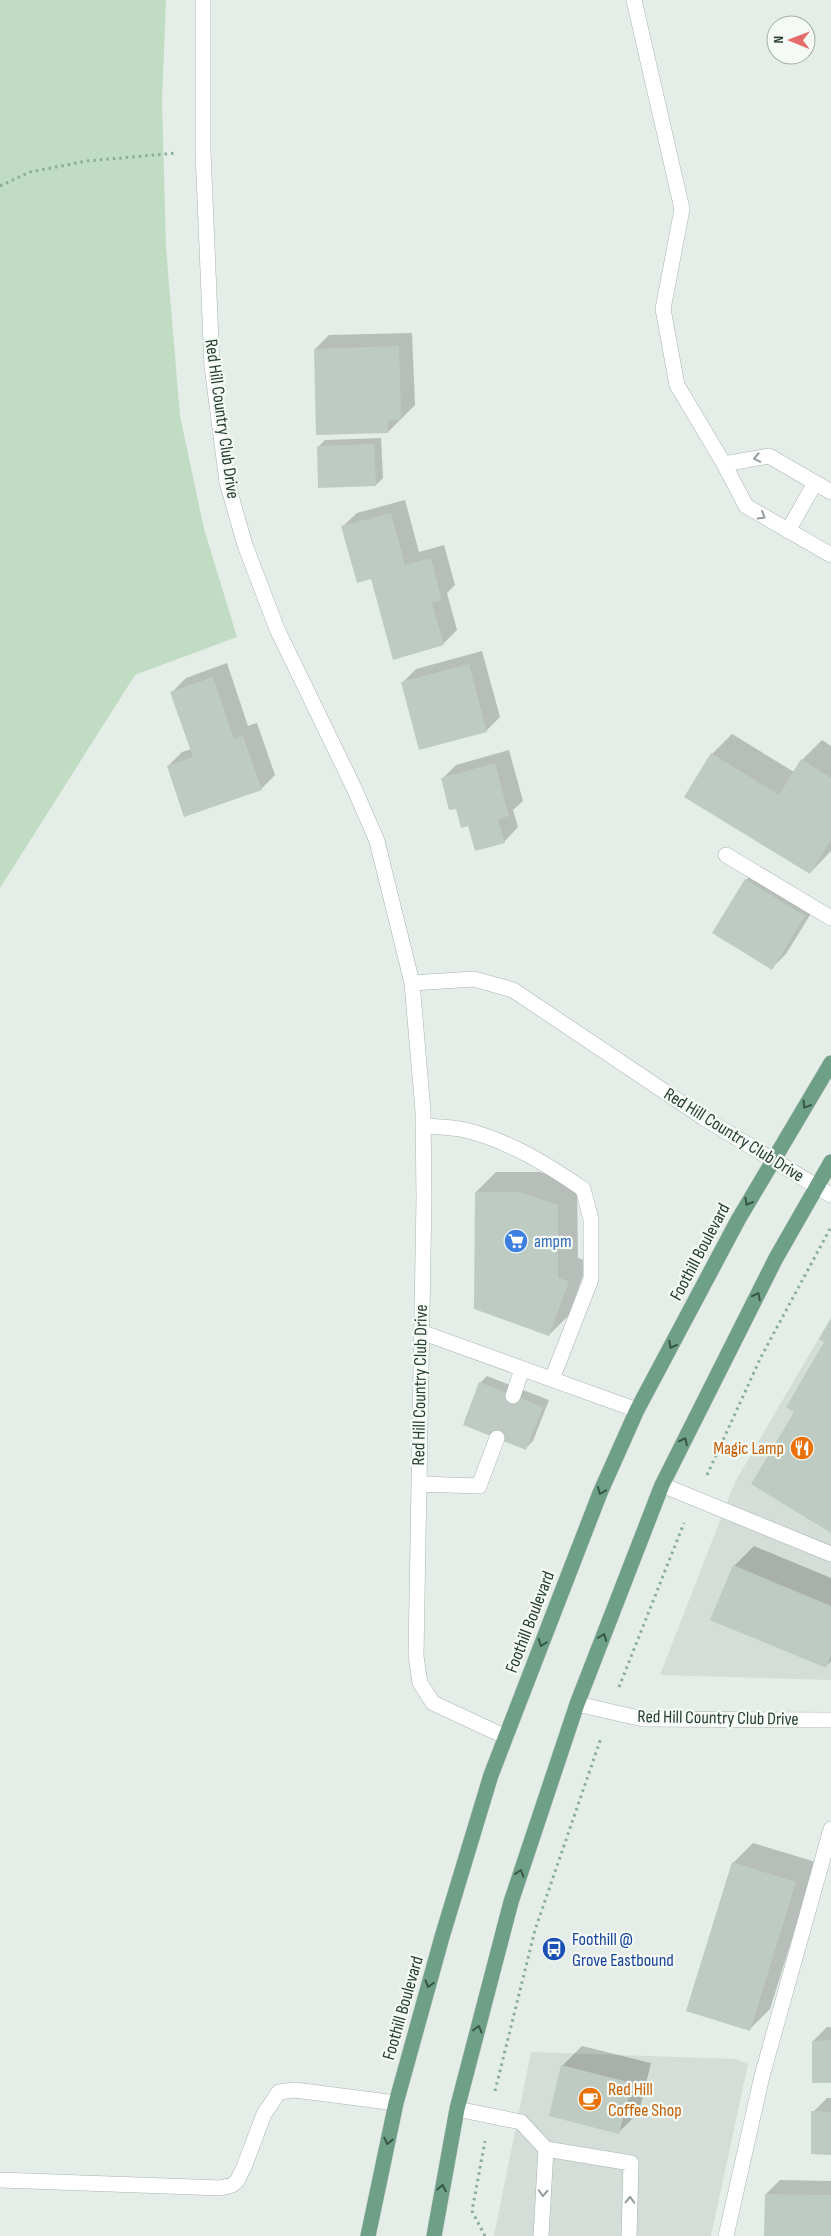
<svg xmlns="http://www.w3.org/2000/svg" width="831" height="2236" font-family="'Sofia Sans Condensed',sans-serif">
<style>
.built{fill:#d4ddd7}
.green{fill:#c0dcc2}
.shadow{fill:#0003}
.building{fill:#becbc3}
.lines{fill:none;stroke-linecap:round;stroke-linejoin:round}
.minor-tunnel{stroke:#bfcac4;stroke-width:15;stroke-dasharray:15 8;stroke-linecap:butt}
.minor-casing{stroke:#a8b5ae;stroke-width:16}
.major-casing{stroke:#c2c9c6;stroke-width:16}
.path{stroke:#89ae9a;stroke-width:3;stroke-dasharray:2.5 4;stroke-linecap:butt}
.minor{stroke:#fff;stroke-width:15}
.major{stroke:#6e9f87;stroke-width:15}
.oneway{stroke:#929e98}
.oneway2{stroke:#385647}
.labels{text-anchor:middle;dominant-baseline:central;stroke-width:4.5;stroke-linejoin:round;paint-order:stroke}
.street-label{font-size:18px;fill:#263e32;stroke:#f6faf7}
.shop-label{font-size:18px;fill:#366cbe;stroke:#f6faf7;text-anchor:start}
.food-label{font-size:18px;fill:#c56008;stroke:#f6faf7;text-anchor:end}
.transit-label{font-size:18px;fill:#164399;stroke:#f6faf7;text-anchor:start}
</style>
<rect width="100%" height="100%" fill="#e5ede8"/>
<path class="built" d="M831,1317V1680L660,1675L735,1482Z
M531,2052L736,2059L748,2064L711,2236H494Z"/>
<path class="green" d="M0,0H166L162,100L166,248L180,416L204,529L237,637L135,675L0,888Z"/>
<path class="shadow" d="M412,333L415,405L388,432L315,349L329,335Z
M381,438L383,478L376,485L318,447L325,440Z
M405,500L419,552L444,545L455,585L447,593L457,630L443,644L372,577L342,527L357,513Z
M482,651L500,717L486,731L402,683L416,669Z
M227,663L248,726L257,723L275,775L261,789L168,766L182,752L192,749L172,692L186,678Z
M732,734L794,772L802,760L822,740L831,746V851L810,873L686,797L712,754Z
M509,750L523,801L513,810L518,827L504,842L469,824L442,779L456,765Z
M760,866L818,902L786,954L772,968L746,880Z
M496,1172H540L577,1185L578,1258L588,1261L569,1315L549,1335L476,1192Z
M487,1376L549,1400L533,1441L526,1448L480,1383Z
M754,1546L831,1578V1661L826,1666L734,1566Z
M753,1843L816,1862L770,2009L750,2029L733,1863Z
M827,2027H831V2082L813,2041Z
M582,2046L651,2063L639,2112L619,2132L562,2066Z
M827,2098H831V2153L813,2112Z
M780,2180L831,2181V2236L766,2194Z"/>
<path class="building" d="M399,346L401,420L388,421V433L316,435L314,349Z
M374,444L376,486L318,488L317,446Z
M391,513L405,565L431,558L442,600L432,603L444,645L393,660L371,579L357,583L341,526Z
M469,664L487,732L419,750L401,682Z
M213,677L234,739L243,736L262,790L184,817L167,766L193,757L170,692Z
M711,753L779,795L801,759L831,778V840L810,874L684,797Z
M495,763L509,816L498,819L505,843L475,851L468,826L461,828L456,809L449,810L441,778Z
M745,879L805,916L772,970L712,933Z
M475,1192H519L558,1205V1278L569,1281L549,1336L474,1309Z
M831,1319V1533L751,1484L794,1412L786,1407L824,1342L819,1339Z
M479,1382L543,1407L526,1450L463,1425Z
M733,1565L831,1606V1655L826,1668L710,1620Z
M732,1862L796,1882L750,2031L686,2011Z
M831,2040V2083H812V2041Z
M561,2065L632,2083L619,2134L549,2116Z
M811,2111L831,2112V2155L811,2154Z
M765,2194L831,2195V2236H764Z"/>
<g class="lines">
<path class="minor-tunnel" d="M497,1438L513,1396"/>
<g class="minor-casing">
<path id="minor" d="M203,0V151L212,366L227,482L245,545L277,629L354,788L377,841L412,983L423,1111L424,1198L416,1656L420,1683L433,1703L506,1737
M634,0L682,209L663,309L677,385L724,464L746,506L831,555
M724,464L769,456L831,492
M788,531L815,483
M726,855L831,918
M412,983L474,979L513,990L704,1118L831,1195
M423,1126C438,1127 455,1127 469,1131C511,1142 548,1165 583,1189L591,1219V1279L552,1379
M421,1332L637,1410
M513,1396L522,1369
M419,1484L479,1486L497,1438
M662,1485L831,1554
M577,1704L643,1719L831,1720
M457,2109L521,2122L546,2149L631,2163L629,2236
M0,2180L221,2188L232,2185L237,2181L244,2167L264,2114L279,2092L295,2090L396,2103
M541,2236L546,2149
M726,2236L762,2076L831,1829"/>
</g>
<g class="major-casing">
<path id="major" d="M368,2236L396,2103L442,1937L491,1775L600,1493L637,1410L738,1220L831,1063
M434,2236L457,2109L511,1902L577,1704L662,1485L776,1258L831,1162"/>
</g>
<path class="path" d="M0,186L30,172L87,161L177,153
M707,1475L761,1357L831,1227
M619,1687L684,1523
M495,2091L535,1930L601,1738
M485,2236L472,2211L485,2141"/>
<use href="#minor" class="minor"/>
<use href="#major" class="major"/>
</g>
<defs><path id="oneway-chevron" d="M-2-3.5L2.5 0L-2 3.5" fill="none" stroke-width="1.6" stroke-linecap="round" stroke-linejoin="round" transform="scale(1.25)"/></defs>
<g class="oneway">
<use href="#oneway-chevron" transform="translate(757 458) rotate(169)"/>
<use href="#oneway-chevron" transform="translate(762 516) rotate(30)"/>
<use href="#oneway-chevron" transform="translate(543 2193) rotate(93)"/>
<use href="#oneway-chevron" transform="translate(630 2200) rotate(-89)"/>
</g>
<g class="oneway2">
<use href="#oneway-chevron" transform="translate(806 1105) rotate(121)"/>
<use href="#oneway-chevron" transform="translate(748 1202) rotate(120)"/>
<use href="#oneway-chevron" transform="translate(757 1296) rotate(-63)"/>
<use href="#oneway-chevron" transform="translate(672 1345) rotate(118)"/>
<use href="#oneway-chevron" transform="translate(684 1441) rotate(-64)"/>
<use href="#oneway-chevron" transform="translate(601 1491) rotate(113)"/>
<use href="#oneway-chevron" transform="translate(603 1637) rotate(-69)"/>
<use href="#oneway-chevron" transform="translate(542 1643) rotate(111)"/>
<use href="#oneway-chevron" transform="translate(520 1873) rotate(-72)"/>
<use href="#oneway-chevron" transform="translate(429 1984) rotate(106)"/>
<use href="#oneway-chevron" transform="translate(478 2029) rotate(-75)"/>
<use href="#oneway-chevron" transform="translate(388 2141) rotate(102)"/>
<use href="#oneway-chevron" transform="translate(442 2188) rotate(-79)"/>
</g>
<defs>
<g id="supermarket-disc" transform="scale(1.25)"><circle r="9.5" fill="#3f7fe0" stroke="#f6faf7"/><path d="M-6-5.5h2.5l.6 2H6L4.5 2H-2.5L-4.4-4H-6ZM-1.5 3.2a1.3 1.3 0 1 0 .1 0ZM3 3.2a1.3 1.3 0 1 0 .1 0Z" fill="#fff"/></g>
<g id="restaurant-disc" transform="scale(1.25)"><circle r="9.5" fill="#e8710a" stroke="#f6faf7"/><path d="M-5-6h1v4h1v-4h1v4h1v-4h1v5L-1.5 .5V6h-2V.5L-5-1ZM5-6V6H3V1.5H1.5Q1.5-4 5-6Z" fill="#fff"/></g>
<g id="bus-disc" transform="scale(1.25)"><circle r="9.5" fill="#1a4fb4" stroke="#f6faf7"/><path d="M-5-6H5V4H4V6H2V4H-2V6H-4V4H-5ZM-3.5-4V0h7V-4ZM-3.5 1.2v1.5H-2V1.2ZM2 1.2v1.5H3.5V1.2Z" fill="#fff"/></g>
<g id="cafe-disc" transform="scale(1.25)"><circle r="9.5" fill="#e8710a" stroke="#f6faf7"/><path d="M-5.5-4.5H6V0H3Q3 3.5 0 3.5H-2.5Q-5.5 3.5-5.5 0ZM3-3.2v2h1.7v-2ZM-6 4.5H4V6H-6Z" fill="#fff"/></g>
</defs>
<g fill-rule="evenodd">
<use href="#supermarket-disc" x="516" y="1241"/>
<use href="#restaurant-disc" x="802" y="1448"/>
<use href="#bus-disc" x="554" y="1949"/>
<use href="#cafe-disc" x="590" y="2099"/>
</g>
<g class="labels">
<g class="street-label">
<text transform="translate(222 419) rotate(82)">Red Hill Country Club Drive</text>
<text transform="translate(734 1135) rotate(32)">Red Hill Country Club Drive</text>
<text transform="translate(700 1252) rotate(-62)">Foothill Boulevard</text>
<text transform="translate(420 1385) rotate(-89)">Red Hill Country Club Drive</text>
<text transform="translate(530 1622) rotate(-69)">Foothill Boulevard</text>
<text transform="translate(718 1718) rotate(1)">Red Hill Country Club Drive</text>
<text transform="translate(403 2008) rotate(-74)">Foothill Boulevard</text>
</g>
<g class="shop-label">
<text x="534" y="1241">ampm</text>
</g>
<g class="food-label">
<text x="784" y="1448">Magic Lamp</text>
<text x="608" y="2089" text-anchor="start">Red Hill<tspan x="608" dy="21">Coffee Shop</tspan></text>
</g>
<g class="transit-label">
<text x="572" y="1939">Foothill @<tspan x="572" dy="21">Grove Eastbound</tspan></text>
</g>
</g>
<g transform="translate(791 40) rotate(271)"><circle r="24" fill="#f6faf7" stroke="#a3afa8"/>
<path d="M0-4L9 19L0 12L-9 19Z" fill="#e66c6b"/>
<text y="-8" font-size="14" font-weight="bold" text-anchor="middle" fill="#263e32">N</text>
</g>
</svg>
